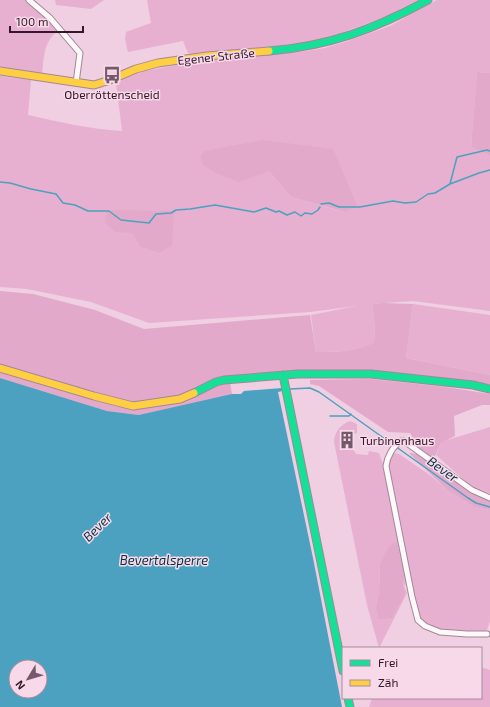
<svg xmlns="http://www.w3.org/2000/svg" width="490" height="707" font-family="'Exo 2',sans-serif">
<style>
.green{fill:#e7b0d0;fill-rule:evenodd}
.forest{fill:#e2a9ca}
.water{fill:#4ba1bf;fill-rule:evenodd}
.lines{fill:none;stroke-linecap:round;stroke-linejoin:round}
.stream{stroke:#4ba1bf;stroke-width:1.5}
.street-casing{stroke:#a28897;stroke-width:7}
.fast-casing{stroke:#a28897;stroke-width:9}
.slow-casing{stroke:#a28897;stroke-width:9}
.street{stroke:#fdf8fa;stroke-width:5}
.fast{stroke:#16e098;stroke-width:7}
.slow{stroke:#ffcf43;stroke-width:7}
.labels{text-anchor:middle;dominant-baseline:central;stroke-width:3;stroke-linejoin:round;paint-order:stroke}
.street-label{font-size:12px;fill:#331829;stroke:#f7d9ea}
.poi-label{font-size:12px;fill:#331829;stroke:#f7d9ea}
.water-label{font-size:13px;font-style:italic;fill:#003240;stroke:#f7d9ea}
</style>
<rect width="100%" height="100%" fill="#efcfe1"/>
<path class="green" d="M0,0H26L59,30C43,41 44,58 42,76L0,69Z
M55,0H104L91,9L56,5Z
M147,0H418L400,9L395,19L385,17L338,34L308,42L195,55L188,53L183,41L128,52L125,39L126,32L151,23Z
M437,0H490V73L477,72L471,147L490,156V311L413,301L372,304L375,328L374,342C356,352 337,352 316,352L311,315L356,306L310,312L149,323L91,302L27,289L0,287V76L31,80L28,115C59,122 90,129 122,131L116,82L145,71L199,61L306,51L325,48L345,42L390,26ZM269,171L344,212L291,197ZM132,233L158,253L140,247Z
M413,304L490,315V375L406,358Z
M350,421L357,424V433L351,435L349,437H344V443H349L356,454L368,455L369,451L379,453L383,464L407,583L404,586L407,593L379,648L367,605L334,442C335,431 340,425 350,421ZM397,542L405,578L403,586L376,607L379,591L380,564Z
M490,427V494L473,488L436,455L441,443L444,441Z
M393,453L399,454L430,475L447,490L474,507L490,510V621L486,633L444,631L424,624L417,615L387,468L389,458Z
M481,667L490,670V707H369L372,698H481Z"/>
<path class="forest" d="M477,72L490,73V156L471,147Z
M262,140L333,149L357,205L355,207L345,212L291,197L269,171L239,182L214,172L203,165L201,156L204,151Z
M107,210L174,211L172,246L158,253L140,247L132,233L115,232L105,223Z
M0,291L33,294L95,310L144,329L310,315L316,352C337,352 356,352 374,342L375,328L372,304L383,303L411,304H413L406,358L490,375V386L364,371L313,370L229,376L232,394L226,396L145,415H139L107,411L0,378Z
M371,379L446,387L490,394V405H482L454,416L455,436L441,443L434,458L425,455L472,490L490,498V510L474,507L447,490L409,453L423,454L410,433L388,432L319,386L310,384V380Z
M397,542L405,578L403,585L405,594L392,618L378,619L376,607L379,591L380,564L390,545Z"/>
<path class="water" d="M0,378L107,411L139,415L232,394H241L244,391L282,388V391L278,392L313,558L342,707H0ZM16,667H40V691H16Z"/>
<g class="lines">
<path class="stream" d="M0,182L10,183L31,189L56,194L63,203L75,205L88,211H109L121,220L149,223L156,214L171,213L176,210L190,209L215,205L254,212L266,208L276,212L279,211L287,215L295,212L301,216L305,213L312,214L318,210L320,207
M450,184L479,173L490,170
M321,204L329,203L339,207H360L393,201L405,203L416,202L428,194L435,193L450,184L457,157L487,150L490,151
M290,389L310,388L319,392L468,498L476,503L490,507
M330,416H349L351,414
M367,441H388"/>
<g class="street-casing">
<path id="street" d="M29,0L50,18L80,53L76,83
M487,634H467L440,632L425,626L418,620L412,597L386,466C387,457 393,446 401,441H404L472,490L490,498"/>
</g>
<g class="fast-casing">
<path id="fast" d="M269,51C330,46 375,29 428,0
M283,375L343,671
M194,393L216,382L224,380L298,374H371L473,385L490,389
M348,698L350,707"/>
</g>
<g class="slow-casing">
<path id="slow" d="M0,71L94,85L110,80L136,69L158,63L207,56L269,51
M0,368L94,396L133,406L180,399L194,393"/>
</g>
<use href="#street" class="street"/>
<use href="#fast" class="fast"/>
<use href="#slow" class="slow"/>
</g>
<defs>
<g id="bus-bare" transform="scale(1.38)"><path d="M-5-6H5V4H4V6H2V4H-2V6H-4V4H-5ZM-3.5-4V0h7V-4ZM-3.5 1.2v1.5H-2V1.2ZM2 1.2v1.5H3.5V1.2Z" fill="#755869" stroke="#f7d9ea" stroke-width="2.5" paint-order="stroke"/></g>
<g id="building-bare" transform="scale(1.38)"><path d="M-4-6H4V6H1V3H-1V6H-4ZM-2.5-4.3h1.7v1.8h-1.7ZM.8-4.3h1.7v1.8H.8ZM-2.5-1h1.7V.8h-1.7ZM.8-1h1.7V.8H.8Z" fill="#755869" stroke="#f7d9ea" stroke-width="2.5" paint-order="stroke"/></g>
</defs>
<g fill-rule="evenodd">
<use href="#bus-bare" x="112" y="75"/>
<use href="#building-bare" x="347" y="440"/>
</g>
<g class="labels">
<g class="street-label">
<text transform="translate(216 56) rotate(-6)">Egener Straße</text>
</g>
<g class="poi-label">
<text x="112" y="94">Oberröttenscheid</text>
<text x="360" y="440" text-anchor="start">Turbinenhaus</text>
</g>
<g class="water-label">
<text transform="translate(443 469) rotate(35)">Bever</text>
<text transform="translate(97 527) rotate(-45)">Bever</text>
<text x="164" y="560">Bevertalsperre</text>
</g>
</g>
<rect x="342" y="647" width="140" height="52" fill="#f7d9ea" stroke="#a98c9d"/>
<rect x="350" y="660" width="20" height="6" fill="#16e098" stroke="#a98c9d"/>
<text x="378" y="667" font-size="12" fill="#331829">Frei</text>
<rect x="350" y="680" width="20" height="6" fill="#ffcf43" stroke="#a98c9d"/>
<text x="378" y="687" font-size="12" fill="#331829">Zäh</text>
<g transform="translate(28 679) rotate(232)"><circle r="19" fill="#f7d9ea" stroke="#a98c9d"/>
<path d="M0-3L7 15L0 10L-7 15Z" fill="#755869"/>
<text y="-6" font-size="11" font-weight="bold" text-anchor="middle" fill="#331829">N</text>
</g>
<path d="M10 26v6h73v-6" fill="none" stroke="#331829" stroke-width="2"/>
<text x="16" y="26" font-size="12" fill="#331829" stroke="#f7d9ea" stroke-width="3" paint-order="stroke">100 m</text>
</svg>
